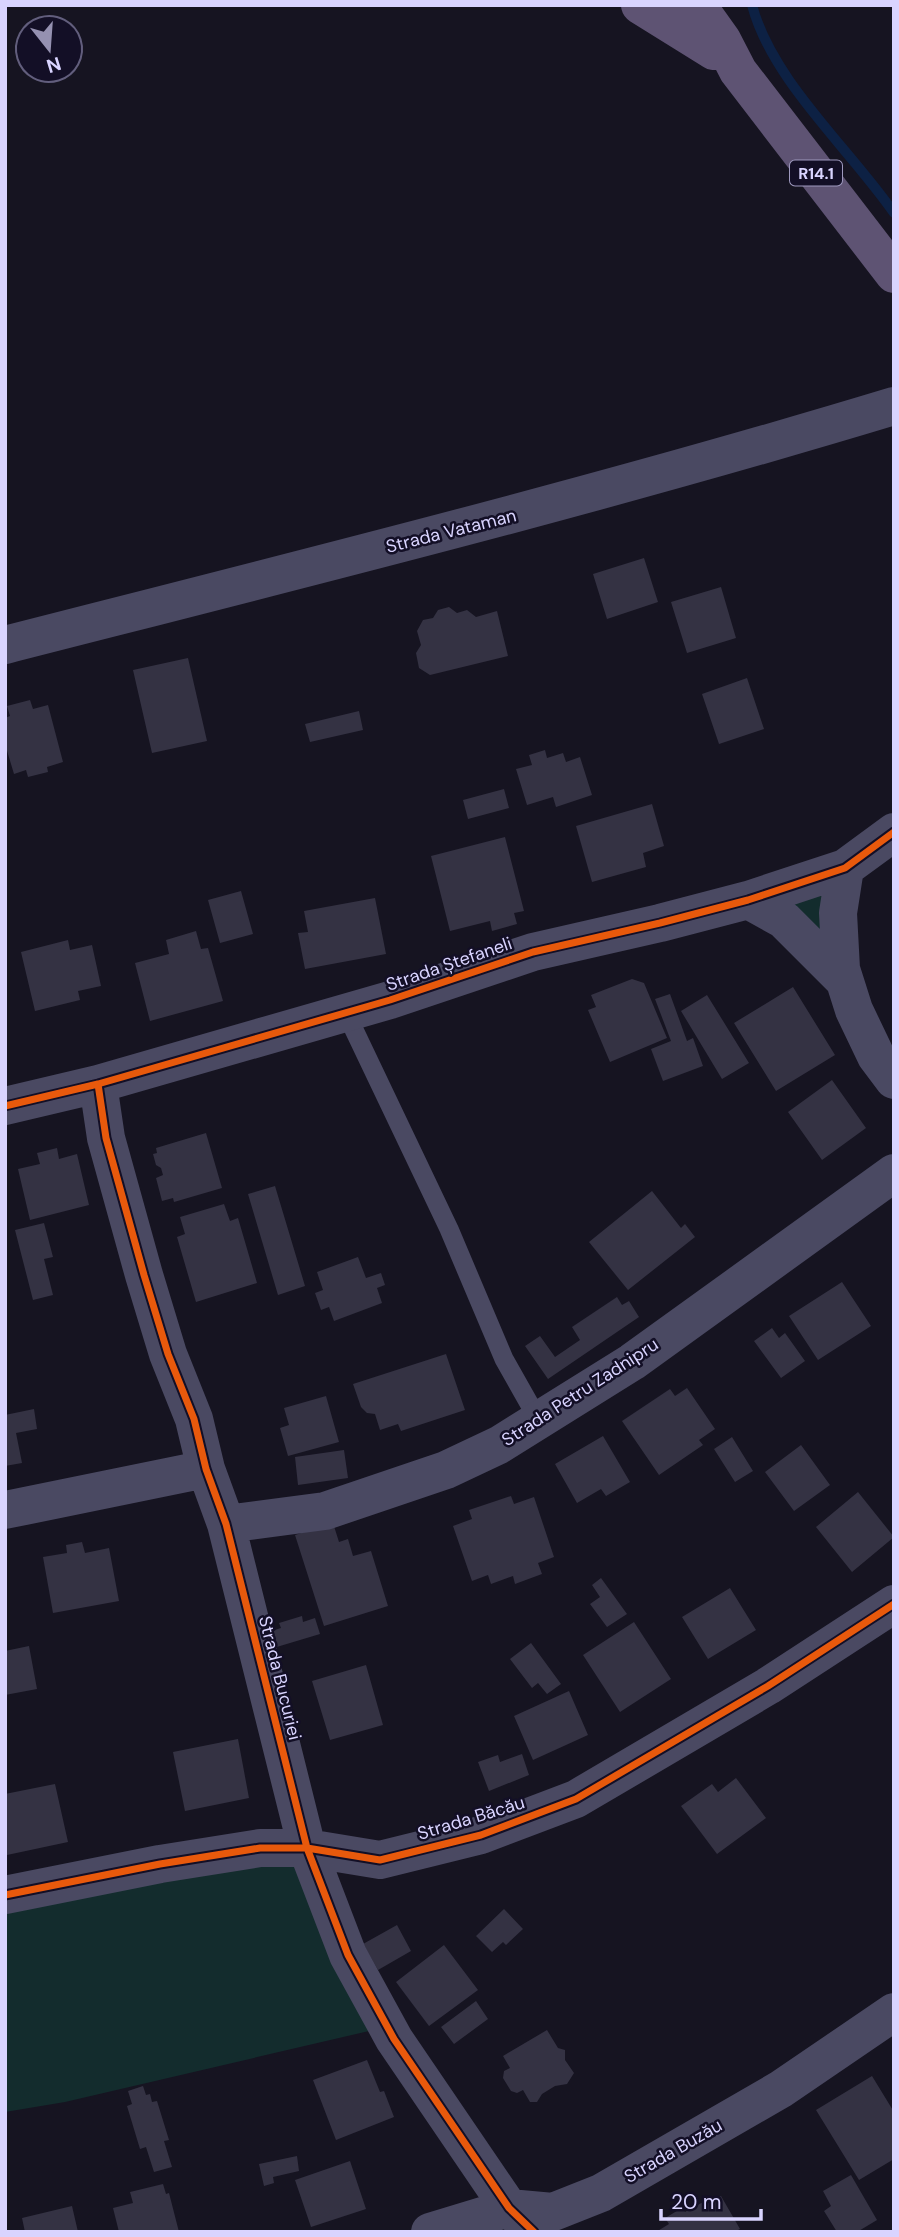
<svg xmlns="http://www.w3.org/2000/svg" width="899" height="2237" font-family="'DM Sans',sans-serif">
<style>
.green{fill:#132c2d}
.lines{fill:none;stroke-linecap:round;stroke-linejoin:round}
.stream{stroke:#0d2144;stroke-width:10}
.building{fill:#343243}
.lane{stroke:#4a4962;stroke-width:19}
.street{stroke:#4a4962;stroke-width:38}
.primary{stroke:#5e5373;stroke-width:38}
.cycleway-casing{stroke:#130f26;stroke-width:11}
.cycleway{stroke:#e8590c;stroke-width:7}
.labels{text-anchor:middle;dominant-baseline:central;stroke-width:5;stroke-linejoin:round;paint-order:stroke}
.shield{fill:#130f26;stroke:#9e99be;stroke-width:2}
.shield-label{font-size:16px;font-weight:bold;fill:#d9d4ff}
.street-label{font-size:18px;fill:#d9d4ff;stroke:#130f26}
</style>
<rect width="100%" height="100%" fill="#161421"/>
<path class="green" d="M821,886L830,944L773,900Z
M297,1860L369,2031L65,2102L5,2112V1910L154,1880Z"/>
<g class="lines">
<path class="stream" d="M752,5C772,81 850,149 894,213"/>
</g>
<path class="building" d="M644,558L658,602L607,619L593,574Z
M721,587L736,638L687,653L671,602Z
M449,607L457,613L467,610L476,617L497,611L508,656L430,675L419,668L416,653L421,645L417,631L423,620L433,618L438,610Z
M188,658L207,741L152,753L133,670Z
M747,678L764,729L719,744L702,694Z
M30,700L33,709L48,705L63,762L47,767L48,772L28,777L26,770L14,774L5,744V718L10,716L7,706Z
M359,711L363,730L310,742L305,724Z
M545,750L547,758L563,753L566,762L580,757L592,795L556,807L553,797L527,805L516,769L532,765L529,755Z
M504,789L509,808L468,819L463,800Z
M652,804L664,846L643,853L646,867L592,882L576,826Z
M505,837L524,911L514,913L517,924L492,931L490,921L450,931L431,856Z
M241,891L253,934L220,943L208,900Z
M375,898L386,954L305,969L298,933L308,932L304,911Z
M196,931L201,949L208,948L223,1001L150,1021L135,963L169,954L166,940Z
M68,940L70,950L92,945L101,986L78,991L80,1000L35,1011L21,952Z
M632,979L644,983L667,1038L610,1062L588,1010L596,1007L591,995Z
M793,987L835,1055L776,1091L734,1023Z
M670,994L687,1041L693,1038L703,1066L663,1081L651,1049L671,1041L655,999Z
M707,995L749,1063L722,1079L681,1011Z
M832,1080L866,1128L822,1160L788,1112Z
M206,1133L222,1188L174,1202L173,1198L162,1201L156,1178L163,1175L161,1168L156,1165L153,1154L157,1153L156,1148Z
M57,1148L59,1159L77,1154L89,1205L30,1220L18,1169L40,1164L37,1153Z
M275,1186L305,1286L278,1295L248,1194Z
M652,1191L681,1228L685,1224L695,1237L628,1290L589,1242Z
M224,1204L230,1221L238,1218L257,1283L196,1302L177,1237L185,1234L180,1217Z
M44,1223L53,1257L44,1259L53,1295L33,1300L15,1230Z
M358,1257L366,1278L381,1273L385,1285L377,1288L382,1303L334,1321L329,1307L321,1310L315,1293L323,1290L317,1272Z
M842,1282L871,1326L818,1360L789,1316Z
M617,1297L622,1305L629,1301L639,1317L548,1379L525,1346L540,1336L555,1357L580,1340L572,1327Z
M772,1328L779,1338L785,1333L805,1361L781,1378L754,1341Z
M446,1354L465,1410L401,1431L398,1424L380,1430L375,1414L367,1413L361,1407L353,1384Z
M687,1388L715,1429L699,1440L703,1445L659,1475L622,1421L670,1389L675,1396Z
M326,1396L339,1442L288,1456L280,1428L289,1425L284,1408Z
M34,1409L37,1429L16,1433L22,1463L5,1466V1415Z
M603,1436L630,1482L606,1496L601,1489L577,1503L555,1464Z
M732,1437L753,1471L735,1482L714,1449Z
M801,1445L830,1485L794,1511L765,1472Z
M344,1450L348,1478L298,1485L295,1457Z
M858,1492L894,1537L852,1572L816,1527Z
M511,1496L514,1504L534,1497L554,1557L538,1563L542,1574L515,1584L513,1576L491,1584L488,1575L472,1581L453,1526L472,1519L469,1510Z
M333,1523L339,1542L348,1539L353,1556L371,1551L388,1606L324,1626L295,1535Z
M82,1542L85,1553L109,1548L119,1601L53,1613L43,1557L67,1553L66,1545Z
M601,1578L627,1614L607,1627L590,1604L600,1597L592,1585Z
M730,1588L756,1630L708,1659L682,1617Z
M302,1616L303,1622L315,1618L320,1634L270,1649L265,1633L281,1628L279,1623Z
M634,1622L671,1679L620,1712L583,1655Z
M531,1643L561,1684L547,1694L538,1683L532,1688L510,1659Z
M29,1646L37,1689L5,1695V1651Z
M366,1665L383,1725L330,1740L312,1681Z
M569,1691L588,1735L533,1760L514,1716Z
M238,1739L249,1798L185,1811L173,1752Z
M522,1754L529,1775L489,1791L478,1762L498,1755L500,1762Z
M736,1778L766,1818L717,1854L681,1806L712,1784L718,1792Z
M55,1784L68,1842L7,1855L5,1794Z
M504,1909L523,1929L506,1945L503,1942L492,1952L476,1936Z
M397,1925L411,1951L378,1970L363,1944Z
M444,1945L478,1990L429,2026L396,1982Z
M476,2001L488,2019L454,2044L441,2027Z
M547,2030L558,2048L565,2050V2060L574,2073L567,2084L555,2086L542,2094L537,2102H530L523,2090L517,2093L511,2091L503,2078L504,2071L510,2068L503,2056Z
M367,2060L380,2092L384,2091L394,2117L336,2140L313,2080Z
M872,2076L894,2112V2159L859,2180L816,2110Z
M143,2086L146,2095L150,2094L152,2102L157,2101L169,2140L164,2141L172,2167L154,2172L146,2147L140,2149L127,2106L132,2104L128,2091Z
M297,2156L299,2171L273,2177L274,2183L264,2186L259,2164Z
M350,2161L366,2209L311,2227L295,2180Z
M851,2175L877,2220L857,2232H837L824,2211L831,2206L823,2191Z
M163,2184L166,2194L169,2193L179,2232H119L113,2208L133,2203L130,2192Z
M721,2196L740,2229L734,2232H656L669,2224L665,2218L682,2208L685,2212L705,2201L707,2204Z
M72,2206L78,2232H25L22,2218Z"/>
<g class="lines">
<path class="lane" d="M346,1013L449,1229L504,1359L539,1421"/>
<path class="street" d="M5,645C302,569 600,495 894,406
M845,868L838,913L841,969L854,1010L876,1056L894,1080
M748,900L784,920L844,980
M98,1084L106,1138L144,1275L168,1354L194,1419L206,1469L226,1524L307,1848L348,1955L394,2039L509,2208L534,2232
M5,1106L98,1084L390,1000L533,952L660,923L748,900L845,868L894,832
M5,1510L206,1469
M226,1524L325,1511L446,1470L499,1445L632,1362L894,1173
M5,1895L160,1864L260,1848H307L380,1860L481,1835L576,1799L768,1686L894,1604
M430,2232L509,2208L553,2212L601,2193L781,2089L894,2012"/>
<path class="primary" d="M640,5L714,51
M697,5L722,40L738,71L894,274"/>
<g class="cycleway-casing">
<path id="cycleway" d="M98,1084L106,1138L144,1275L168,1354L194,1419L206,1469L226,1524L307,1848L348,1955L394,2039L509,2208L534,2232
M5,1106L98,1084L390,1000L533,952L660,923L748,900L845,868L894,832
M5,1895L160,1864L260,1848H307L380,1860L481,1835L576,1799L768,1686L894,1604"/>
</g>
<use href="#cycleway" class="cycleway"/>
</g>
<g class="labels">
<rect class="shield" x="790" y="160.5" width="52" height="25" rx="5"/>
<g class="shield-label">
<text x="816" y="173">R14.1</text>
</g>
<g class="street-label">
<text transform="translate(451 531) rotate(-14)">Strada Vataman</text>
<text transform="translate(449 964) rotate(-19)">Strada Ștefaneli</text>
<text transform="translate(580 1392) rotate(-33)">Strada Petru Zadnipru</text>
<text transform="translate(280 1678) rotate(76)">Strada Bucuriei</text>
<text transform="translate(471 1818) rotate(-17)">Strada Băcău</text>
<text transform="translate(673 2151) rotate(-30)">Strada Buzău</text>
</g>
</g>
<rect width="899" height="2237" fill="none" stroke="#d9d4ff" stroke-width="14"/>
<g transform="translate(49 49) rotate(163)"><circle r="33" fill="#130f26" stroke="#625e7d" stroke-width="2"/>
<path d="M0-5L12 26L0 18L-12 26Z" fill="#9591b1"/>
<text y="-10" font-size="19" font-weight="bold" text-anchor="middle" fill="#d9d4ff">N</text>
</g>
<path d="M661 2209v10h100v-10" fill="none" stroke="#d9d4ff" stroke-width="3.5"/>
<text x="671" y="2209" font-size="21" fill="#d9d4ff" stroke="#130f26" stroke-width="5" paint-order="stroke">20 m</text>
</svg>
